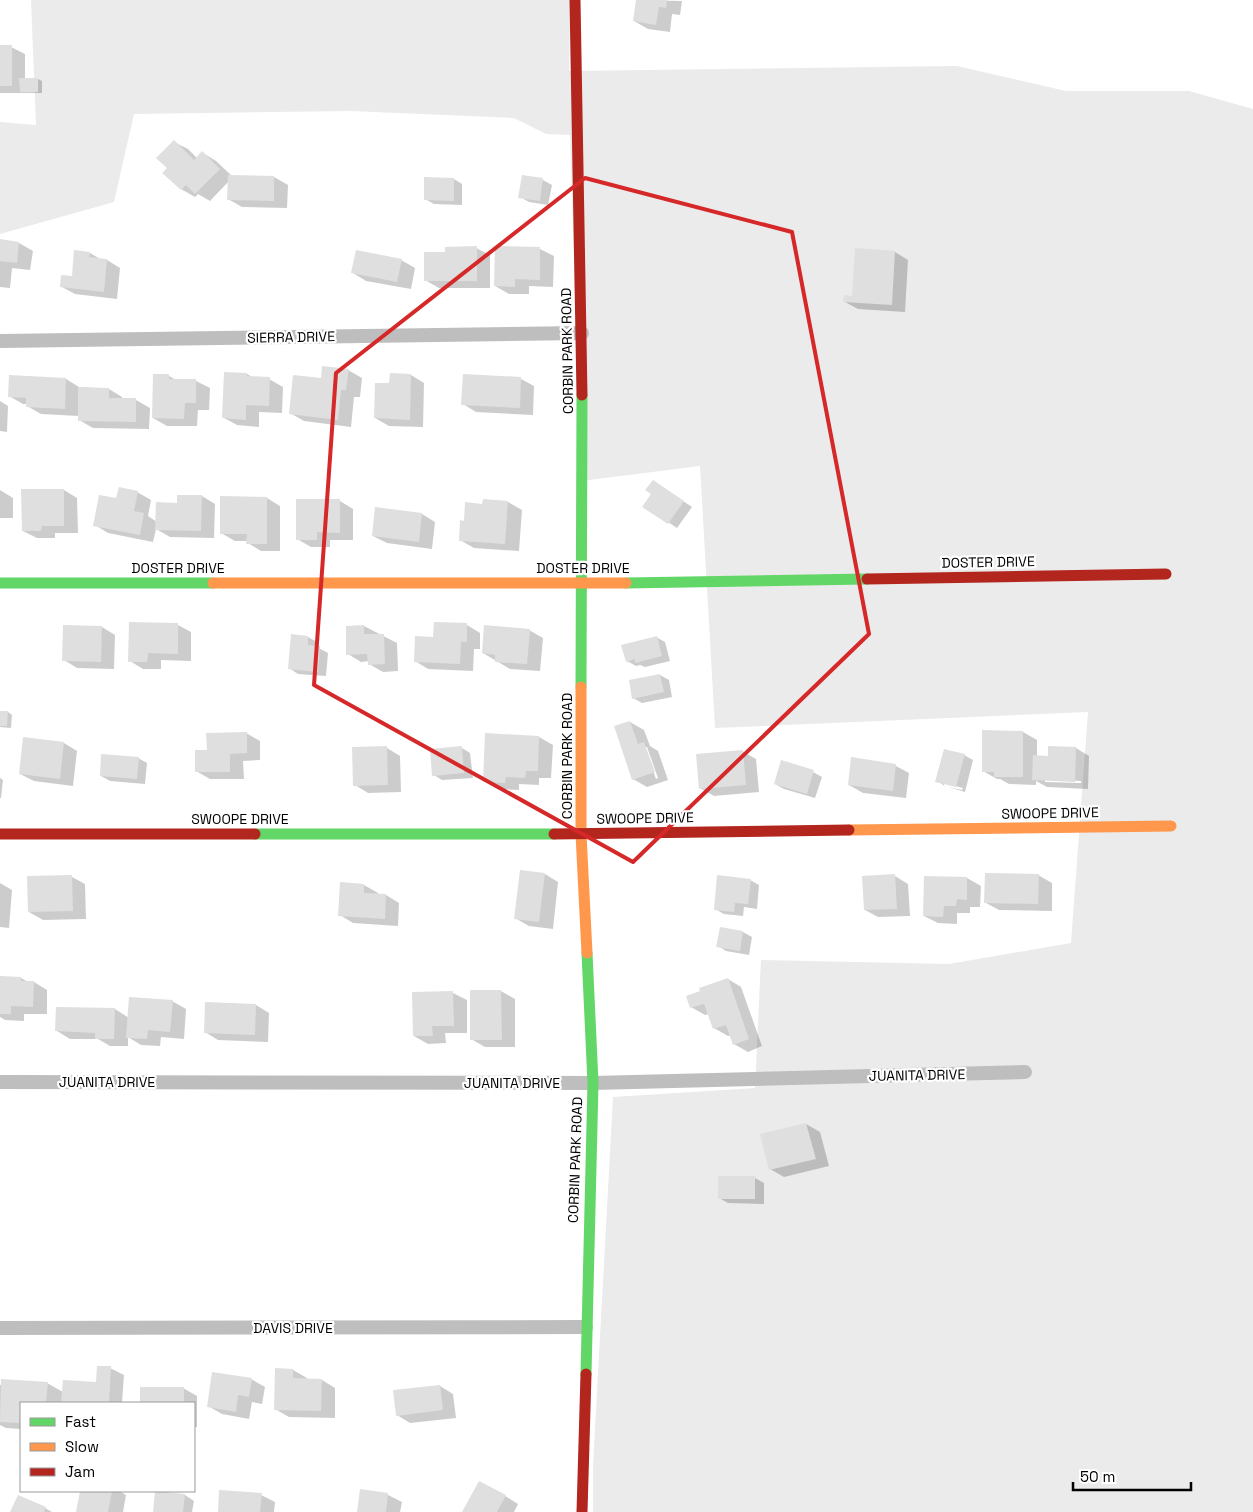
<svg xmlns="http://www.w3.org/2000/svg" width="1253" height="1512" font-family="'Space Grotesk',sans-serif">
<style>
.green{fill:#ebebeb}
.shadow{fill:#0003;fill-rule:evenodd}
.building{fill:#dfdfdf}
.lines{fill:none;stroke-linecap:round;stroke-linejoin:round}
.street{stroke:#bebebe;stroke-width:14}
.fast{stroke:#63d668;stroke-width:11}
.slow{stroke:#ff974d;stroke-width:11}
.jam{stroke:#b3261e;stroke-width:11}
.marked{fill:none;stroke:#d62828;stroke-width:4;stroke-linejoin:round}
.labels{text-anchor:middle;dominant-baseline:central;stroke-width:4.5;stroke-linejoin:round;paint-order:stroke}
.street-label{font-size:14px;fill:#000;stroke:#fff}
</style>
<rect width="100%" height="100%" fill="#fff"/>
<path class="green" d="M31,0H570L569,71L957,66L1066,91H1189L1253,109V1512H593V1466L613,1097L755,1088L761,960L949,964L1071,943L1088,712L715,728L700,466L581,481L570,135L546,134L514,118L351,111L134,114L114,202L0,234V122L36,125Z"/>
<path class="shadow" d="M637,0L682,1L680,15L672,14L670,32L648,29L634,21Z
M0,47H11L25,54V79H38L42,81V93H0Z
M174,142L188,149L197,158L203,153L216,161L232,176L274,177L288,185L287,208L242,207L228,199L229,181L210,201L198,194L195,197L181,189L169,168Z
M454,179L462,184V205L434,204L425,199Z
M543,180L552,185L548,205L529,202L520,197Z
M0,240L19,243L33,251L30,270L12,268L10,288L0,287Z
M476,248L490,255V288H439L425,280L446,253Z
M496,248L540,249L554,256L553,287L529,286V294H509L495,286Z
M895,252L908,260L905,312L858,309L845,302L853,297Z
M90,253L100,259L107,260L120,268L117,299L75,294L62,287L73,278Z
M401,260L415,268L411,289L366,281L353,273Z
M348,370L362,378L360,397H354L351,427L304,421L290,413L322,379Z
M247,374L254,378L269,379L283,387L282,413L259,412V427L237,425L224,418Z
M411,375L424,383L423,427L389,426L375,418L391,384Z
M169,376L176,380L196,381L210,388L209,410H198L197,426H167L153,418Z
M66,379L79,387L109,389L122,397V399L136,400L150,408L149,429L93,428L79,420V416L41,414L27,406V404H23L9,396Z
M521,379L534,386L533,415L476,412L463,404Z
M0,401L8,406L7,432L0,431Z
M662,487L692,507L677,528L644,506Z
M0,490L13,498V518H0Z
M64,490L77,498L78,533H55V538H37L23,531Z
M137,492L151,500L148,516L157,522L202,496L215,504L214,538L170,537L156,529L153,542L108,533L95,525L117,500Z
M267,498L280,506V551H261L248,543V541H235L221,533Z
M484,500L508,502L522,510L519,551L474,548L460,540L465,522L483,505Z
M340,501L353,509V540H330V547H311L297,539Z
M422,514L435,522L432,549L387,543L373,536Z
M178,625L191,632V661L161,660V669H143L130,661Z
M467,625L480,633V649H474L473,671L428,669L415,661L434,638Z
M364,626L397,643L398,671L383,672L369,664V661L361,662L348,654Z
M102,627L115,635L114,669L77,668L64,660Z
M529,630L543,638L540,671L510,669L483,653Z
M292,636L308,637L317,642V647L328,653L326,676L298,674L289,668Z
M656,637L665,642L670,661L645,667L640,665L636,666L627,661Z
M660,675L669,680L672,697L642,703L633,698Z
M0,712H8L12,715L11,728L0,727Z
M630,722L644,730L650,746L658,751L668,780L647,787L633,779ZM645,747H647L658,778L656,779Z
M983,732H1023L1037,740V757H1049L1076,748L1089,756L1088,789L1047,787L1036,781V785L1009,784L1000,779H997L983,771ZM1045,779L1081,781V783L1045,782Z
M246,733L260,741V760L243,761L244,779H210L196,771L208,751Z
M539,737L553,745L551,778H539V785L519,784V790L498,789L484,781Z
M64,743L77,751L73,786L34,781L20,774Z
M387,748L400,756L401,792L368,793L355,785Z
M462,748L470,753L473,778L442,780L434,775Z
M742,751L756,759L759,792L714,796L700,788Z
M964,755L973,760L965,792L945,786L937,781ZM944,783L963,788L962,790L944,786Z
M138,758L147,763L145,784L110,781L101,776Z
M882,764L896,766L909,773L906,798L863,793L849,785Z
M813,772L822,777L815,798L784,789L775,784Z
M0,778L3,780L1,798H0Z
M545,874L558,882L553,929L529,926L515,918Z
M1038,875L1052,883V911L999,910L986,903Z
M895,876L908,884L910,916L878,917L865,910Z
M72,877L85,884L86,919L43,920L29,912Z
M925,877L967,878L981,886L980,907H970V913H957V924L938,923L924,916Z
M750,880L759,885L757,909L744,907L743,916L724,914L715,909Z
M0,883L12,890L9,928L0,927Z
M342,884L364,885L378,893V895H386L399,903L398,926L353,923L340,915Z
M721,928L743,932L752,937L749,955L726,951L718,946Z
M0,977L21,978L28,982H34L47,990V1014H24V1021L5,1020L0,1017Z
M728,979L741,987L762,1046L748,1052L734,1044L731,1035L728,1036L714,1028L709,1014L705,1015L691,1007Z
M471,991H501L515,999V1047H485L471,1039Z
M413,993H453L467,1000V1033H445L446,1043L428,1044L414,1036Z
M172,1001L186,1009L184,1039L161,1037L160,1046L141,1045L128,1037V1046H110L98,1039H70L57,1031L115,1009L129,1018Z
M256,1005L269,1013L268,1042L218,1040L205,1032Z
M806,1124L820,1132L829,1166L784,1177L770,1169L761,1135Z
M719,1177L755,1178L764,1183V1204L728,1203L719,1198Z
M110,1368L124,1375L122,1403H21V1429L6,1428L0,1425V1385L47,1383L63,1392L97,1383Z
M293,1370L307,1378L306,1380H322L335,1388V1418L289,1417L275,1409Z
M251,1379L265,1387L262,1404L252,1402L249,1419L222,1414L208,1406Z
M440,1386L453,1394L456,1418L410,1423L397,1415Z
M142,1388H183L197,1396V1427H194V1403H142Z
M81,1491H119L126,1495L123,1512H77Z
M361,1491L388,1495L402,1502L400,1512H358Z
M185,1495L194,1501L192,1512H154Z
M261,1495L275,1502L274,1512H219Z
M505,1496L518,1504L514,1512H464Z
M18,1497L45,1508L52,1512H12Z"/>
<path class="building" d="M636,0H667L666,8L659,7L656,25L633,21Z
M0,45H12V86H0Z
M19,78H38V92H20Z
M174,140L194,160L202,151L220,169L195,194L186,185L181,190L162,173L167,168L156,158Z
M228,175L274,176V201L227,200Z
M522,175L543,178L540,201L518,198Z
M424,177L454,178V201L424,200Z
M0,239L19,242L17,263L0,261Z
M477,246V281H424V252H445V247Z
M495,246L540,247V280L515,279V287L494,286Z
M855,248L895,251L892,305L843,302L844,295L852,296Z
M74,250L90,252L89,257L107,259L104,292L60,287L61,275L72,276Z
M356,250L402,259L397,282L351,273Z
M322,366L349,369L346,390H341L338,420L289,414L293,375L321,378Z
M224,372L247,373V376L270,377L269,406L246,405V420L222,418Z
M390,373L411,374L410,420L374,418L375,383H389Z
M153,374H169V379H196V403H185L184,419L152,418Z
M463,374L521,377L520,408L461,405Z
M9,375L66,378L65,409L26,407V398L8,397Z
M78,387L109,388V398H136V422L78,421Z
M653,480L684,501L668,524L642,507L651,494L645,490Z
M119,487L138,491L134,511L144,513L140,535L93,526L99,495L116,498Z
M21,489H64V526H42L41,531H22Z
M177,495H202L201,531L155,530L156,502L177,503Z
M220,496L267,497V544H246L247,534H220Z
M296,499H340V533L317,532V540H296Z
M483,499L508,501L505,544L459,541L460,520L464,521L465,502L482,504Z
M375,507L422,513L419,542L372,536Z
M129,622L178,623V654L148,653L147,662H128Z
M434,622L467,623V642H461L460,664L414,662L415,636L433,637Z
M63,625L102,626L101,662L62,661Z
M364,625V634H384L385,664L368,665L367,654L346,655V626Z
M484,625L530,629L527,664L495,662V655L482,653Z
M291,634L308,636V645L320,646L318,672L288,669Z
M657,636L662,656L635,663V659L626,662L621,645Z
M660,674L664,692L632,699L629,680Z
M0,711H8L7,726H0Z
M630,721L638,744L644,742L655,772L632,780L614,726Z
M982,730L1023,731V777H994V772H982Z
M247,732V753L230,754V772H195V750H207L206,733Z
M485,733L539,736L538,771H526L525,778L506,777L505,783L483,782Z
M23,737L64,742L60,779L19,774Z
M387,746L388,785L353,786L352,747Z
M462,746L464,773L432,776L430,749Z
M1048,746L1076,747L1075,782L1032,780L1033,755L1048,756Z
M944,749L965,754L956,787L935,782Z
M743,750L746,785L699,789L696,754Z
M101,754L139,757L137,779L100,776Z
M851,757L896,764L893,791L848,785Z
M781,760L814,770L807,794L774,784Z
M520,870L545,873L539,922L514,919Z
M985,873L1039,874L1038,904L984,903Z
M895,874L897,909L864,910L862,876Z
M72,875L73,911L28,912L27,876Z
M717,875L751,879L748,904L735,903L734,912L714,910Z
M924,876L967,877V900L957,899L956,906H944L943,917L923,916Z
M340,882L364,884V893L386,894L385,919L338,916Z
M720,927L743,931L740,951L716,947Z
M0,976L21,977V981H34L33,1007L11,1006V1014H0Z
M728,978L749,1039L733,1045L726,1025L713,1029L704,1004L690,1008L686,996L700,991L699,988Z
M470,990H501L502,1040H470Z
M453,991L454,1026H432L433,1036H413L412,992Z
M129,997L173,1000L170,1032L148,1030L147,1039L126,1038Z
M205,1002L256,1004L255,1035L204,1033Z
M56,1007L115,1008L114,1039H95V1033L55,1031Z
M806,1123L816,1159L769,1170L760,1134Z
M718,1176H755V1199H718Z
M97,1366H111L109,1403H61L63,1380L96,1382Z
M275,1368L293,1369V1378L322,1379L321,1411L274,1410Z
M212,1372L252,1378L249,1397L238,1395L236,1412L207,1407Z
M1,1379L48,1382L46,1403H21L19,1423L0,1422Z
M440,1385L443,1410L396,1416L393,1390Z
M140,1387H184V1403H140Z
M479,1481L506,1495L497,1512H462Z
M360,1489L388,1493L386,1512H357Z
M219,1490L262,1493L260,1512H218Z
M80,1491H112L108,1512H76Z
M155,1491L185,1494L183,1512H153Z
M18,1495L46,1507L44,1512H10Z"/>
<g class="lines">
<path class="street" d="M0,341L582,333
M0,1082L593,1083L1025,1072
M0,1328L586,1327"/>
<path class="fast" d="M0,583H213
M626,583L867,579
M581,687L582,395
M255,834H554
M586,1374L593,1083L587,953"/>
<path class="slow" d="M213,583H626
M581,687V834L587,953
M849,830L1171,826"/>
<path class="jam" d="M575,0L582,395
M867,579L1166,574
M0,834H255
M554,834L849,830
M582,1512L586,1374"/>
</g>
<path class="marked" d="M585,178L792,232L869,634L633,862L314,685L336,373Z"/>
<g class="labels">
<g class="street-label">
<text transform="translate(291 337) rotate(-1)">SIERRA DRIVE</text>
<text transform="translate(567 351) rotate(-91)">CORBIN PARK ROAD</text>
<text transform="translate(988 562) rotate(-1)">DOSTER DRIVE</text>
<text x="178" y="568">DOSTER DRIVE</text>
<text x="583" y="568">DOSTER DRIVE</text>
<text transform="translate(567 756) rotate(-90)">CORBIN PARK ROAD</text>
<text transform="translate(1050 813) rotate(-1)">SWOOPE DRIVE</text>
<text transform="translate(645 818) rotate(-1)">SWOOPE DRIVE</text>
<text x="240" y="819">SWOOPE DRIVE</text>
<text transform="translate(917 1075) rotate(-1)">JUANITA DRIVE</text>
<text x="107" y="1082">JUANITA DRIVE</text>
<text x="512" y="1083">JUANITA DRIVE</text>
<text transform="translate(575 1160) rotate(-88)">CORBIN PARK ROAD</text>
<text x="293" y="1328">DAVIS DRIVE</text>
</g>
</g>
<rect x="20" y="1402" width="175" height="90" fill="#ffffff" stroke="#999999"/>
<rect x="30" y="1418" width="25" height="8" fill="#63d668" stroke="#999999"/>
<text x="65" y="1427" font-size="15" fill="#000000">Fast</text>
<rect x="30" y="1443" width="25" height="8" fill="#ff974d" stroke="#999999"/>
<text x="65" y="1452" font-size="15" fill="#000000">Slow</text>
<rect x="30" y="1468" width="25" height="8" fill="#b3261e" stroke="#999999"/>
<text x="65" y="1477" font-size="15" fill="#000000">Jam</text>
<path d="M1073 1482v8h118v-8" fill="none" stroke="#000000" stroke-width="2.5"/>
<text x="1080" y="1482" font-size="15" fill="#000000" stroke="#ffffff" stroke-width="4" paint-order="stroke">50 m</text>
</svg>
